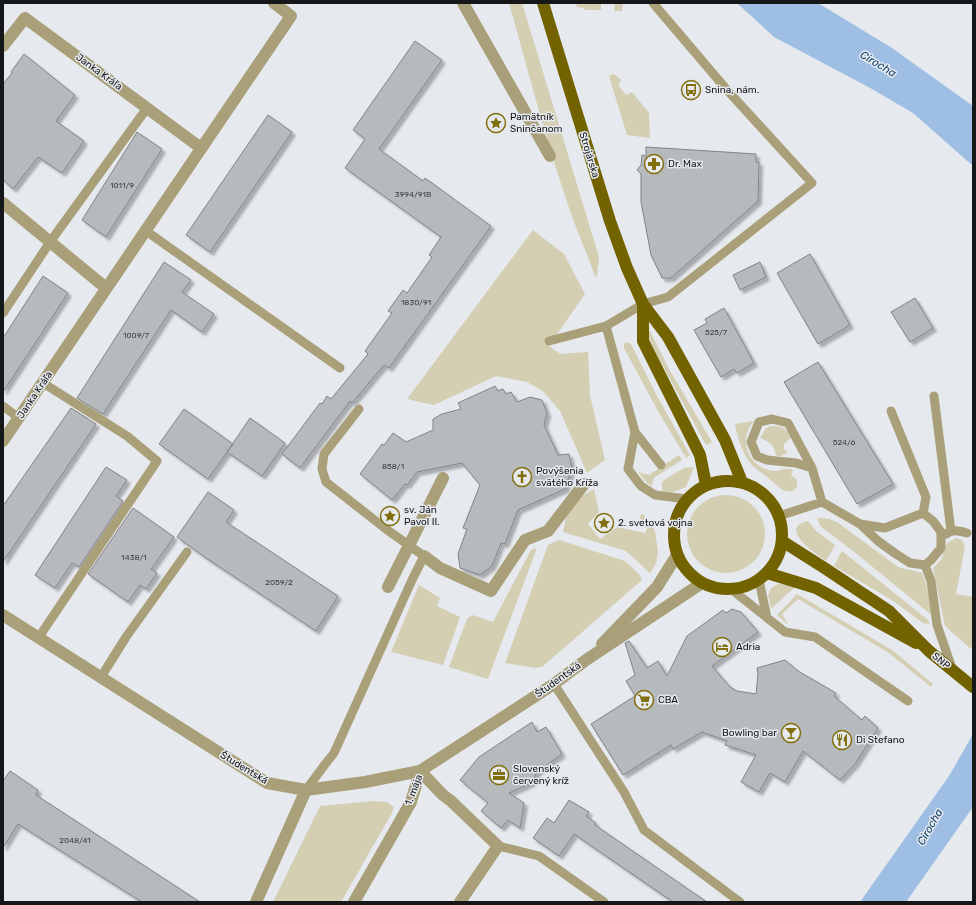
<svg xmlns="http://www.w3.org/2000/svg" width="976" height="905" font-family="Rubik,sans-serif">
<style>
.green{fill:#d4ceb3}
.water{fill:#9ebfe3}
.building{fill:#b7babd;stroke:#818487;filter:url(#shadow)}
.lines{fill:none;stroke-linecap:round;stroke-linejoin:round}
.service{stroke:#a9a079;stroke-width:9}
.pedestrian{stroke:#a9a079;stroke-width:12}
.minor{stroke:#a9a079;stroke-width:12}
.primary{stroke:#736200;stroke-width:12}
.labels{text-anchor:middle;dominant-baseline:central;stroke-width:3;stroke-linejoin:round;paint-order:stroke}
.number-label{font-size:8px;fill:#3e4041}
.street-label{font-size:10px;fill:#161718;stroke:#e6e9ed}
.poi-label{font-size:10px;fill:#161718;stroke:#e6e9ed;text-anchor:start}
.water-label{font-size:11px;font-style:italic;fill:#0e416d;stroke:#e6e9ed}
</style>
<defs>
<filter id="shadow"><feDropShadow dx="3.5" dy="3.5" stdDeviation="1" flood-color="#0004"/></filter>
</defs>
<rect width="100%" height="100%" fill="#e6e9ed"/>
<path class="green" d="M509,3H522L599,257L597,276H595C586,251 575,227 567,202C545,137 528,70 509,3Z
M576,3H623L622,11H614L615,4H601V10H585L584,8L577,7Z
M614,74L621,80L618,85L626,95L632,92L649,113L650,138L627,135L609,76Z
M533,230L564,254L585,294L549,346L560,354L588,352L590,395L605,460L587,473L560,411L543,391L527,382L496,376L434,405L407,399Z
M650,331L669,369L712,442L706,445L658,357L648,336L649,332Z
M626,342L631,344L656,394L690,455L686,458L658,411L624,348V344Z
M754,421C748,428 745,436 746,444C748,459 760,471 776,471C782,470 787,467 793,470L791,475L797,480V487L793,491C785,493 780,488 774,483C767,476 759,472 752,465C743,455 737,437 735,424Z
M770,426C781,425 786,428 791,438L784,444V449L788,452C772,462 778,452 772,445C769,442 764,439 760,438L766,428Z
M679,455L682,460L655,477L653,480L652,486L647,483L638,472L649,475Z
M694,467L686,487L673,492L662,491V483L664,480L684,468Z
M594,489L599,512L588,524L600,539L617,527L645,533L647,529L639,516L643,514L655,531L658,552L656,563L650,573L626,551L563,532L566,518L577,499Z
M687 534a39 39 0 1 1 78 0a39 39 0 1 1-78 0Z
M817,518L829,519L837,522L898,567L922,573C928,587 929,602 934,617L858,555L820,526Z
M808,521L816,531L835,545L826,561C816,554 777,528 808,521Z
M956,538L962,540L965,546L956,594L973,597V646L971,649L945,626L933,568L941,560L947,543Z
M559,540L625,561L639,574L642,580L542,667L536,668L505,663L548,545Z
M537,548L488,679L449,667L467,619L472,615L493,622L531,550Z
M842,551L928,620L930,624L923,623L892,600L834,566Z
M778,584L790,585L795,587L771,609L768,595L771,588Z
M419,585L440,598L437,606L460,617L443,665L391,652Z
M797,594L892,650L933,684L931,687L889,653L798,599L782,614L789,626L777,615Z
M375,801L387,802L394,807L392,813L341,902H273L320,806Z"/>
<path class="water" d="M737,3H818L892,48L973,106V166L913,113L872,89L774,37Z
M973,734V807L906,902H860L949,776Z"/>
<path class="building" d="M415,41L442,60L379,149L423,181L425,178L491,226L389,368L384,365L352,403L350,401L300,468L282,454L320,403L322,404L327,396L331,399L368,354L365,351L392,313L388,311L403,290L407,293L432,257L429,255L441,237L345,168L365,139L353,130Z
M24,54L75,95L56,121L84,141L62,173L38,157L13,189L3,180V84L12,73L11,72Z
M268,115L292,132L210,252L186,235Z
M137,132L162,149L106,237L82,220Z
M646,147L756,154V162H759L758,201L671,278H662L651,255L641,202V174L637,170L641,165L642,155L646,156Z
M810,254L850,325L818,344L777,273Z
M164,262L191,280L182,292L214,314L202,332L171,310L103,414L77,398Z
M760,262L766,277L740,290L733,275Z
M43,276L68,293L3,392V338Z
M915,298L933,328L910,342L891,312Z
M724,308L754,363L737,373L734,369L721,377L694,330L707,323L705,319Z
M818,362L893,484L857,504L784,382Z
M495,386L498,391L503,389L506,394L511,392L517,402L530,397L542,400L547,413L544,425L558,455L569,454L572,468L565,489L518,510L505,544L501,543L492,566L480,575L460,568L458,554L467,529L463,528L480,485L462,463L417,472L407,485L405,484L392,500L360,474L382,444L384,445L393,433L406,442L433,430V419L442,414L461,409L458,403Z
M71,408L96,424L3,562V506Z
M184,409L233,444L208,479L159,444Z
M250,418L285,443L262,476L227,452Z
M106,467L127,480L116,496L123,501L79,567L72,563L55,588L35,575Z
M208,492L234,510L226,522L338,596L316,631L206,558L177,537Z
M133,508L174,537L151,569L157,573L146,589L140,585L128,602L88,574Z
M732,609L741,612L758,632L712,666L730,687L737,691L756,694L758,674L757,668L785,660L798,671L836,693L834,696L862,720L865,716L878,728L855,764L840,780L803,751L785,782L770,773L759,792L741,782L756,755L725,745L727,741L702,732L673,749L671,745L623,775L591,724L635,696L626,681L635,675L625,643L629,641L647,668L658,661L667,676L687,636L723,610L726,613Z
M532,722L537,732L546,727L562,754L536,773L533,782L509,793L524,803L520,828L508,820L501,828L481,811L488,803L460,780L479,757Z
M10,771L38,790L36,795L200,902H142L18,824L3,848V781Z
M569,800L589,812L586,816L596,823L595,825L707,902H673L574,834L559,856L533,838L547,818L554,823Z"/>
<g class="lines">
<path class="service" d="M653,3L727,90L812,183L668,297L643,304L606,326L635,432L661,465
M146,231L340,368
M3,313L50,242L147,108
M549,341L606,326
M934,396L951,531
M3,406L19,418
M891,411L926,497L923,513
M635,432L628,469L641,486L655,495L687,499
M812,468L796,463L767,460L757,456L751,442L759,422L772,419L788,423L812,468L822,502
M779,516L822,502L860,524L878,541L896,554L910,563L925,565L931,560L941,548V532L933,521L923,513L885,528L860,524
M946,534C953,529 959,531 967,533
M925,565L931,581L937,625L953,671
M759,580L767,618
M731,589L785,632L815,637L908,701
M39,637L157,461L127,436L43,383
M101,677L126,637L187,552
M554,684L624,792L644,830L740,902
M306,790L326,763L334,753L412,580L424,556L386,529L326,482L322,469L324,454L359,409
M498,846L539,856L604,902"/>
<path class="pedestrian" d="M463,3L550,156
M424,556L440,568L491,591L525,540L548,531L584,484
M388,587L443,478"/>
<path class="minor" d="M3,46L25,18L201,148
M3,203L106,288
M3,441L291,16L274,3
M3,615L267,783L306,790L365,782L420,771L554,684L586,660L702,583
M602,644L657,587L677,555
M420,771L443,795L451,801L498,846L460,902
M256,902L306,790
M354,902L411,802L420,771"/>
<path class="primary" d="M543,3L610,221L627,268L643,304L668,337L725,440L742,482
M643,304V341L700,455L706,485
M674 535a54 54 0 1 1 108 0a54 54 0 1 1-108 0Z
M782,541L826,569L889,611L929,651L973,687
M767,573L816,588L916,643"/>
</g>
<defs>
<g id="bus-ring" transform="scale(1)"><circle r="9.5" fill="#e6e9ed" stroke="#816f0d" stroke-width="1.5"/><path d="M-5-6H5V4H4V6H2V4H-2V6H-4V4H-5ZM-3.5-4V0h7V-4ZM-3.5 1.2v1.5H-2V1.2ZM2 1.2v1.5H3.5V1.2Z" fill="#816f0d"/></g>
<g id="sight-ring" transform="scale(1)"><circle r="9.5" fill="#e6e9ed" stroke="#816f0d" stroke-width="1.5"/><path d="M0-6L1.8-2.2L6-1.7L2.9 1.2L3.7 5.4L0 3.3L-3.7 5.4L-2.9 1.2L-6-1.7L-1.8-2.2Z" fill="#816f0d"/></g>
<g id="pharmacy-ring" transform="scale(1)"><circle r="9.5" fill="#e6e9ed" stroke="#816f0d" stroke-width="1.5"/><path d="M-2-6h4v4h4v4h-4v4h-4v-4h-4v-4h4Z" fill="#816f0d"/></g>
<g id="church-ring" transform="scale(1)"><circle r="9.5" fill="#e6e9ed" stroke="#816f0d" stroke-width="1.5"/><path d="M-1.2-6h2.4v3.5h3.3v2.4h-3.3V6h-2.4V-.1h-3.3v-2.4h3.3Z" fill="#816f0d"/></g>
<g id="hotel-ring" transform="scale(1)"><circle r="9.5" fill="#e6e9ed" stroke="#816f0d" stroke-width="1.5"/><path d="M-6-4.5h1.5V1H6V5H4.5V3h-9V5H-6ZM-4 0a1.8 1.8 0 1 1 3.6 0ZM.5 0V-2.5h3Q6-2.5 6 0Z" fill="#816f0d"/></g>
<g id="supermarket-ring" transform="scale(1)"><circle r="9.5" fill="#e6e9ed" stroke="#816f0d" stroke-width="1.5"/><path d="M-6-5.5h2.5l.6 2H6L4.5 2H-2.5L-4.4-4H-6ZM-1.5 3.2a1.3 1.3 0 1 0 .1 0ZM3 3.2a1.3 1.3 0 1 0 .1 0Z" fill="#816f0d"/></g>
<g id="bar-ring" transform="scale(1)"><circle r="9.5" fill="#e6e9ed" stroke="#816f0d" stroke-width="1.5"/><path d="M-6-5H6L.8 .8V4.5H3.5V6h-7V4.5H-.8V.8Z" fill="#816f0d"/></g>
<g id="restaurant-ring" transform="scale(1)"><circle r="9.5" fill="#e6e9ed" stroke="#816f0d" stroke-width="1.5"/><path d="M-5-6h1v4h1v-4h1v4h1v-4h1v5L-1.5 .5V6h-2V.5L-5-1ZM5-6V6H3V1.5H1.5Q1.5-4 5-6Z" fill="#816f0d"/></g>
<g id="office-ring" transform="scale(1)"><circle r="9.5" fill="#e6e9ed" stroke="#816f0d" stroke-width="1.5"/><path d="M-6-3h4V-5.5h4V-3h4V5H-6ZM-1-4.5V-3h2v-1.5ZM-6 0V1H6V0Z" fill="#816f0d"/></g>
</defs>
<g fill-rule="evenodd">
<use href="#bus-ring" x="691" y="90"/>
<use href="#sight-ring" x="496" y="123"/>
<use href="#pharmacy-ring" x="654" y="164"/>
<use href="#church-ring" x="522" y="477"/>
<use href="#sight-ring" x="390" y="516"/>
<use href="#sight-ring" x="604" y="523"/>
<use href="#hotel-ring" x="722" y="647"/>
<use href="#supermarket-ring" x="644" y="700"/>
<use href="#bar-ring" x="791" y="733"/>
<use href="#restaurant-ring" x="842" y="740"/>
<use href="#office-ring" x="499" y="775"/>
</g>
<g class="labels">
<g class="number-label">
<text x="122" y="185">1011/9</text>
<text x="413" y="194">3994/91B</text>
<text x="416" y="302">1830/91</text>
<text x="716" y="332">525/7</text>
<text x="136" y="335">1009/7</text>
<text x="844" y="442">524/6</text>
<text x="393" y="466">858/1</text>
<text x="134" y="557">1438/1</text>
<text x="279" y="582">2059/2</text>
<text x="75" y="840">2048/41</text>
</g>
<g class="street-label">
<text transform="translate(99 72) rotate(36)">Janka Kráľa</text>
<text transform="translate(589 155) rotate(73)">Strojárska</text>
<text transform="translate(35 395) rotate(-56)">Janka Kráľa</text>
<text transform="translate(941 661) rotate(40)">SNP</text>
<text transform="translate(558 680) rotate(-35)">Študentská</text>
<text transform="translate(244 768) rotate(31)">Študentská</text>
<text transform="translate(414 790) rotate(-69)">1. mája</text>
</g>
<g class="poi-label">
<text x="705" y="90">Snina, nám.</text>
<text x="510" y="117">Pamätník<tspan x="510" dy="12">Sninčanom</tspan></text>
<text x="668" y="164">Dr. Max</text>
<text x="536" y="471">Povýšenia<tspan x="536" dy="12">svätého Kríža</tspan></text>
<text x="404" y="510">sv. Ján<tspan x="404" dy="12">Pavol II.</tspan></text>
<text x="618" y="523">2. svetová vojna</text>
<text x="736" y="647">Adria</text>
<text x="658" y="700">CBA</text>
<text x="777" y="733" text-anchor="end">Bowling bar</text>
<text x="856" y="740">Di Stefano</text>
<text x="513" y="769">Slovenský<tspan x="513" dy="12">červený kríž</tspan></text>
</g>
<g class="water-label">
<text transform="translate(878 64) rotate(31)">Cirocha</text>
<text transform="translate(930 827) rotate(-60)">Cirocha</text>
</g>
</g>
<rect width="976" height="905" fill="none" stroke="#161718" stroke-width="8"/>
</svg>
